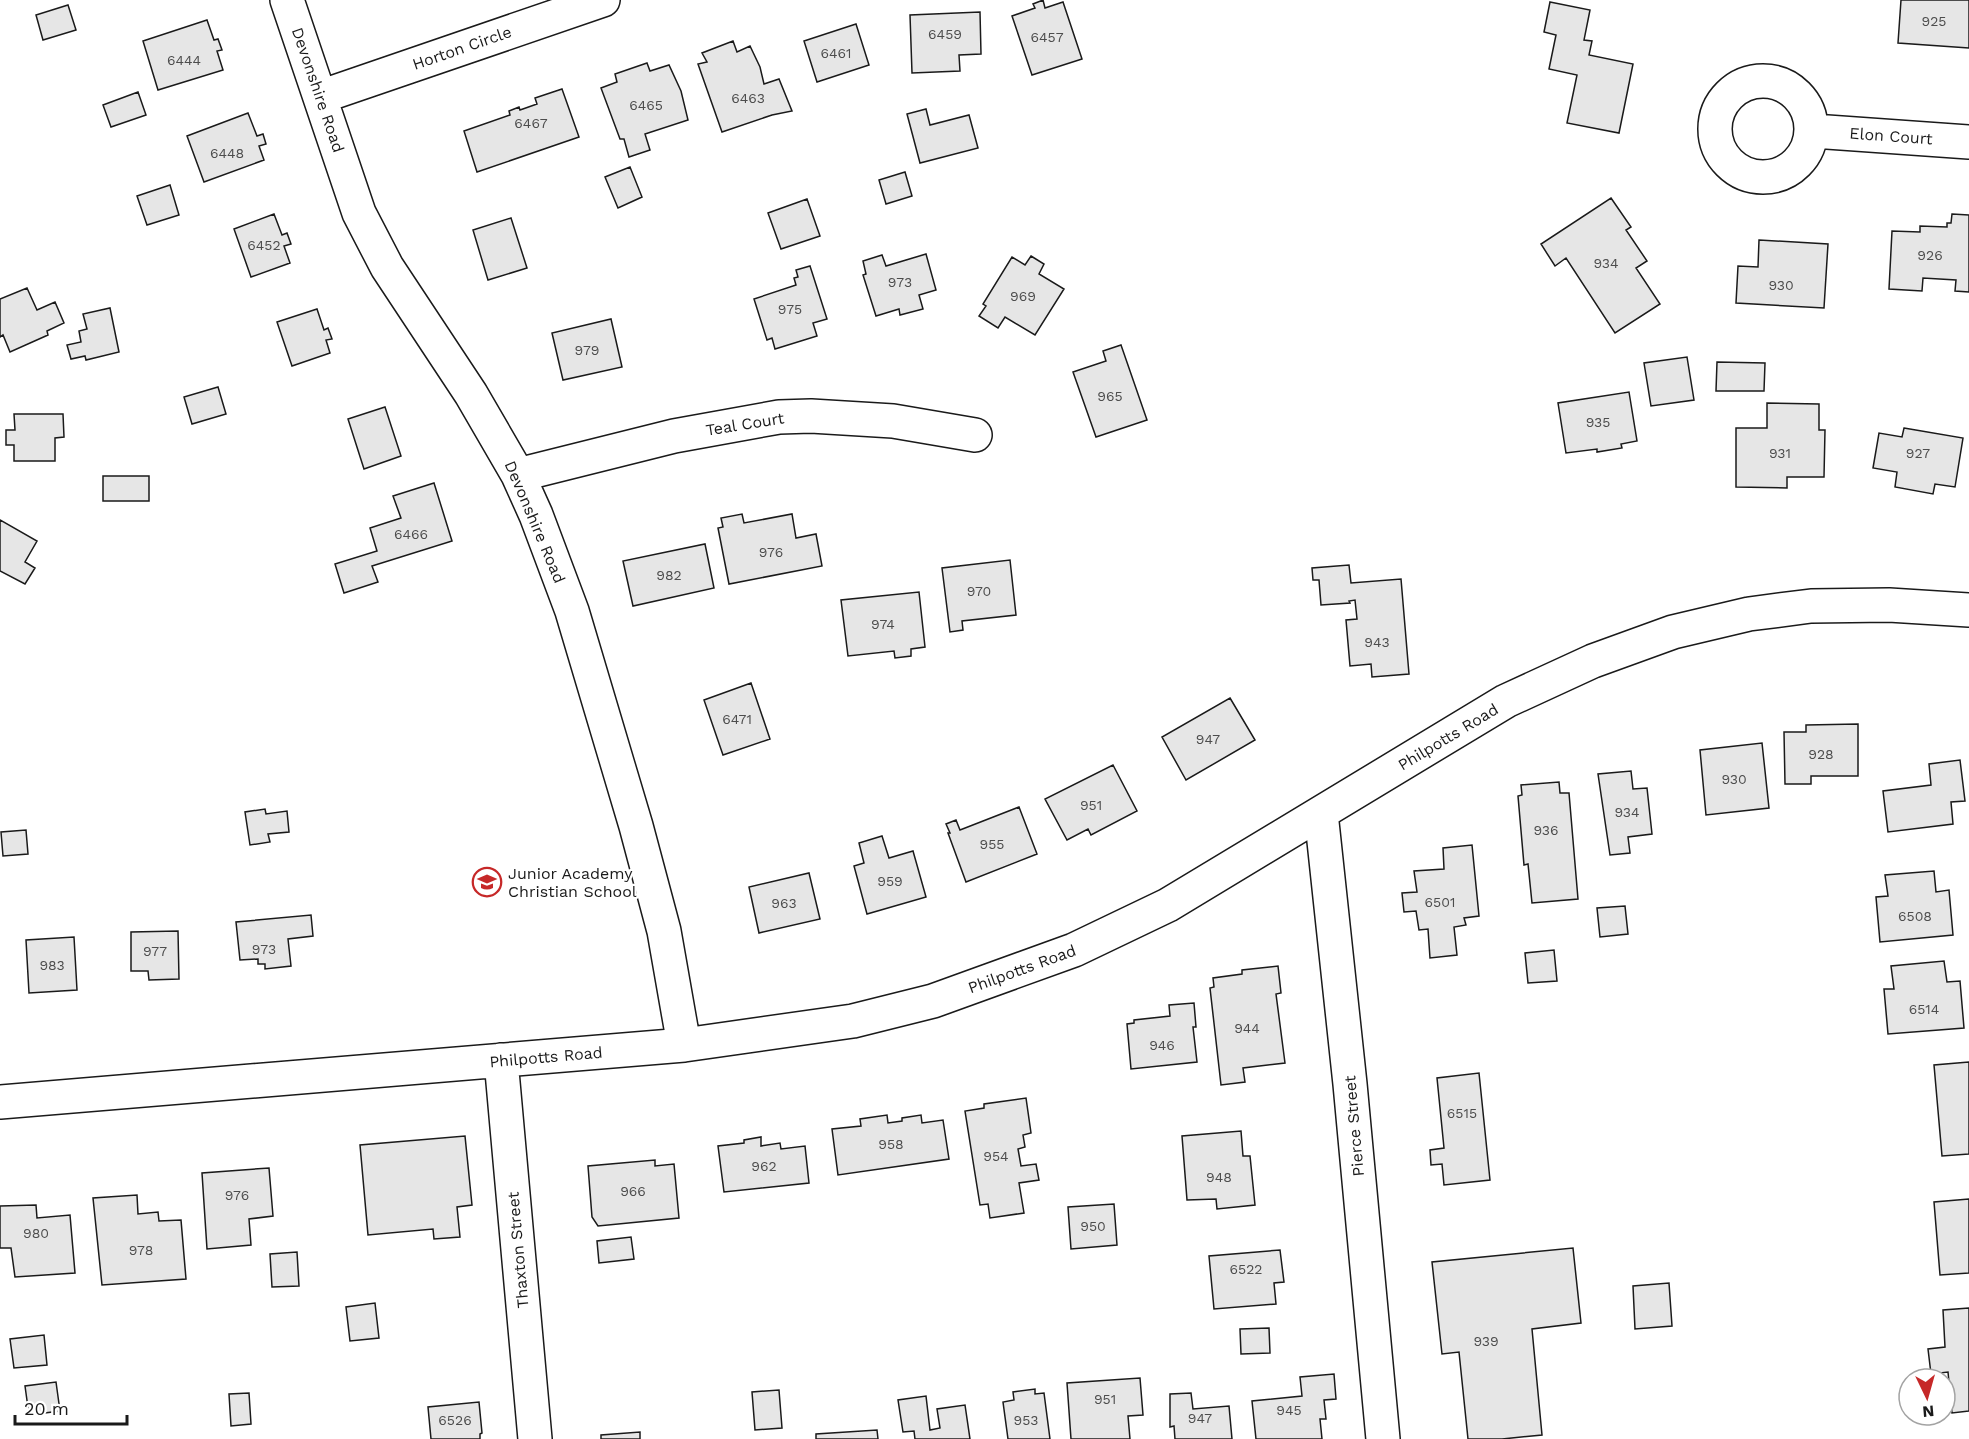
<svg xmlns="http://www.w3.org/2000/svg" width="1969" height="1439" font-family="'Work Sans',sans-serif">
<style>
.building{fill:#e6e6e6;stroke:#1a1a1a;stroke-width:1.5}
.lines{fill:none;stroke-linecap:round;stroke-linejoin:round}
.minor-casing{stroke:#1a1a1a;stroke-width:36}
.minor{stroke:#fff;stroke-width:33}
.labels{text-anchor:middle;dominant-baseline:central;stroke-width:4.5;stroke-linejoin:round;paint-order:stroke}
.number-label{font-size:14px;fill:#4d4d4d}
.street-label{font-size:16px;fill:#1a1a1a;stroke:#fff}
.poi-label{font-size:16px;fill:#1a1a1a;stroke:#fff;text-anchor:start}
</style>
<rect width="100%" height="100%" fill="#fff"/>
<path class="building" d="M1043,0L1045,8L1063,2L1082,59L1032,75L1012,16L1035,8L1033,4Z
M1901,0H1969V48L1898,43Z
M1550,2L1590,10L1584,40L1592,41L1589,55L1633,64L1619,133L1567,123L1577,75L1549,69L1556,35L1544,32Z
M68,5L76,30L43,40L36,15Z
M980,12L981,54L959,55L960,71L912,73L910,15Z
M207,20L214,40L218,39L222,50L217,51L223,70L158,90L143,41Z
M856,24L869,65L817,82L804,41Z
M733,41L737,52L750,46L760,67L764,84L779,79L792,111L772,115L722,132L698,64L707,62L702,53Z
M647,63L650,71L669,65L681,91L688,120L645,134L650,150L629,157L624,139H620L601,88L617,82L615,74Z
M562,89L579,137L477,172L464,131L510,115L509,111L519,107L520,110L537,104L535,98Z
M138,92L146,115L111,127L103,105Z
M926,109L930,125L969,115L978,148L920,163L907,114Z
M248,113L257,136L263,134L266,144L259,146L264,160L204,182L187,136Z
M630,167L642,197L618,208L605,177Z
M905,172L912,196L886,204L879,180Z
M170,185L179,215L147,225L137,196Z
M1611,198L1631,227L1626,230L1647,261L1636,268L1660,304L1615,333L1566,258L1555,266L1541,244Z
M807,199L820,236L781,249L768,213Z
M274,214L282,235L287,233L291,244L284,246L290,263L251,277L234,229Z
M1952,214L1969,215V292L1955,291L1956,280L1923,278L1922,291L1889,289L1892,231L1920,232V226L1947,227V223H1951Z
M511,218L527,268L488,280L473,230Z
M1759,240L1828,244L1824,308L1736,303L1738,266L1758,267Z
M926,254L936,290L919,295L923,309L900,315L899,309L876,316L863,275L866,274L863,261L882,255L886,266Z
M1031,256L1044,264L1039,274L1064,289L1035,335L1005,317L998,328L979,316L986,306L983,304L1012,257L1025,265Z
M810,266L827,319L813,323L817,336L775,349L772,338L767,340L754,299L796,285L794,278L798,277L796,270Z
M27,288L37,310L55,302L64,323L47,331L48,335L10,352L3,335L0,337V299Z
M110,308L119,352L86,360L85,356L71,359L67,345L81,342L79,331L87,329L83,314Z
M317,309L324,330L328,328L332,339L326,340L330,353L292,366L277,322Z
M611,319L622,367L563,380L552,333Z
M1121,345L1147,420L1096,437L1073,372L1106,361L1103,351Z
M1687,357L1694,400L1651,406L1644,363Z
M1717,362L1765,363L1764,391H1716Z
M218,387L226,414L192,424L184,397Z
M1629,392L1637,441L1621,444L1622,448L1597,452V449L1566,453L1558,403Z
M1767,403L1819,404V430H1825L1824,477H1787V488L1736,487V428H1767Z
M385,407L401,456L364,469L348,419Z
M14,414H63L64,437L55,438V461H14V445H6V430H15Z
M1904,428L1963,438L1955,487L1935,484L1933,494L1895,487L1897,472L1873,468L1879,433L1902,437Z
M103,476H149V501H103Z
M434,483L452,541L372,566L378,582L344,593L335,564L377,551L370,528L401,518L393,496Z
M742,514L744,523L792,514L796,538L816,534L822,566L729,584L718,528L723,527L721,518Z
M0,520L37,541L25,562L35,568L25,584L0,571Z
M705,544L714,588L633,606L623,561Z
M1010,560L1016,615L962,621L963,630L950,632L942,568Z
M1349,565L1351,583L1401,579L1409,674L1372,677L1371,664L1350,666L1346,620L1357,619L1355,600L1349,601L1350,603L1321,605L1319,580H1313L1312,568Z
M919,592L925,647L911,649V656L895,658L894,651L848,656L841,600Z
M751,683L770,739L723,755L704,700Z
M1230,698L1255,740L1186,780L1162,737Z
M1858,724V776H1811V784H1785L1784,732H1806V725Z
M1762,743L1769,808L1706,815L1700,750Z
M1960,760L1965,801L1951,802L1953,824L1888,832L1883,791L1931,785L1929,764Z
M1113,765L1137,811L1091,835L1088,829L1067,840L1045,799Z
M1631,771L1633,789L1647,788L1652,834L1628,837L1630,853L1610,855L1598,774Z
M1559,782L1560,793H1569L1578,899L1532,903L1528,864L1524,865L1518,796L1522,795L1521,785Z
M1019,807L1037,854L966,882L948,833H950L946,824L956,820L960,830Z
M265,809L266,814L287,811L289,832L268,834L270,842L250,845L245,812Z
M26,830L28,854L3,856L1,832Z
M882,836L889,858L913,851L926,897L867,914L854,866L864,863L859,843Z
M1472,845L1479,916L1464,918L1466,925L1454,927L1457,955L1430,958L1428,929L1419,930L1416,911L1404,912L1402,893L1417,892L1414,871L1444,869L1443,848Z
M1934,871L1936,892L1949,890L1953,935L1880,942L1876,897L1888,896L1885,875Z
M809,873L820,919L759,933L749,887Z
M1625,906L1628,934L1600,937L1597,908Z
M311,915L313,936L288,939L291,966L265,969V964H258V959L240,960L236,922Z
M178,931L179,979L149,980L148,971H131V932Z
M74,937L77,990L29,993L26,940Z
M1554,950L1557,981L1528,983L1525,953Z
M1944,961L1947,982L1960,981L1964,1028L1888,1034L1884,989H1894L1891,966Z
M1278,966L1281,993L1276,994L1285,1063L1243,1068L1245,1082L1221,1085L1210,988L1214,987L1213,978L1242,974V970Z
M1194,1003L1196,1027H1193L1197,1062L1131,1069L1127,1024L1134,1023V1020L1170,1016L1169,1005Z
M1969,1062V1154L1942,1156L1934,1065Z
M1479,1073L1490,1180L1444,1185L1442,1164L1431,1165L1430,1150L1444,1148L1437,1078Z
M1026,1098L1031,1133L1023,1135L1025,1147L1018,1149L1021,1166L1036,1164L1039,1180L1019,1183L1024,1213L990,1218L988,1204L980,1205L965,1111L984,1108V1104Z
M887,1115L888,1123L902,1121V1118L921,1115L922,1123L943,1120L949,1159L838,1175L832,1129L861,1126L860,1119Z
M1241,1131L1243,1156H1250L1255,1205L1217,1209L1216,1199L1187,1200L1182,1136Z
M465,1136L472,1205L457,1207L460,1237L434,1239L433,1229L368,1235L360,1145Z
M761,1137V1146L780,1143L781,1149L805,1146L809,1183L724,1192L718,1146L744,1143V1140Z
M655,1160V1166L674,1164L679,1218L598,1226L592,1217L588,1166Z
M269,1168L273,1216L249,1219L251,1245L207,1249L202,1173Z
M137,1195L138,1214L158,1212L159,1221L181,1220L186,1279L102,1285L93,1198Z
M1969,1199V1273L1940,1275L1934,1202Z
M1114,1204L1117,1245L1071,1249L1068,1207Z
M36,1205L37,1218L70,1215L75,1273L15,1277L11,1248H0V1206Z
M631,1237L634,1259L599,1263L597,1241Z
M1573,1248L1581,1323L1532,1329L1542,1435L1502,1439H1468L1459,1352L1442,1354L1432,1262Z
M1280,1250L1284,1282L1274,1283L1276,1304L1214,1309L1209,1256Z
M297,1252L299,1286L272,1287L270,1254Z
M1669,1283L1672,1326L1635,1329L1633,1286Z
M375,1303L379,1338L350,1341L346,1307Z
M1969,1308V1411L1952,1413L1948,1372L1931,1374L1928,1349L1945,1347L1943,1310Z
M1269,1328L1270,1353L1241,1354L1240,1329Z
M44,1335L47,1365L14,1368L10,1339Z
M1334,1374L1336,1399L1324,1400L1326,1419H1320L1322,1439H1256L1252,1401L1302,1396L1300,1377Z
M1140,1378L1143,1415L1128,1416L1130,1439H1071L1067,1383Z
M56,1382L60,1411L29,1415L25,1386Z
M1035,1389V1394L1044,1393L1050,1439H1008L1003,1402L1014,1400L1013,1392Z
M779,1390L782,1428L755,1430L752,1392Z
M249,1393L251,1424L231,1426L229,1394Z
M1191,1393L1193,1409L1229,1406L1232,1439H1175L1174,1426L1170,1427V1394Z
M926,1396L930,1430L940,1428L937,1409L965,1405L970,1439H915L914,1431L903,1432L898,1400Z
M479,1402L482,1433L480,1434V1439H431L428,1407Z
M877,1430L878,1439H816V1434Z
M640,1432V1439H601V1435Z"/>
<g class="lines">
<g class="minor-casing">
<path id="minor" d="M287,0L359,213L387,267L471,394L518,475L536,515L572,611L636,826L664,931L684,1045
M1715 129a48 48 0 1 1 96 0a48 48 0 1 1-96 0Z
M320,97L603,0
M1813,131L1969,142
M518,475L674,436L779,417L811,416L893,421L975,435
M1321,813L1350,1084L1383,1439
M501,1060L535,1439
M0,1102L684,1045L853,1021L933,1001L1074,950L1168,905L1506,701L1593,661L1673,632L1749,614L1811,606L1889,605L1969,610"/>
</g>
<use href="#minor" class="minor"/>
</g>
<defs>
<g id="school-ring" transform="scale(1.5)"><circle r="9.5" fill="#fff" stroke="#c62828" stroke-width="1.5"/><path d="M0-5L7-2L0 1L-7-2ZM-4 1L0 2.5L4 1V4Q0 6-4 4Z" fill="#c62828"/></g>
</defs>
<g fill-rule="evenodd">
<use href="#school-ring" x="487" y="882"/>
</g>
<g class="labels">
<g class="number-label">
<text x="1934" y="21">925</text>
<text x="945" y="34">6459</text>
<text x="1047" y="37">6457</text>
<text x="836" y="53">6461</text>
<text x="184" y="60">6444</text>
<text x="748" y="98">6463</text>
<text x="646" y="105">6465</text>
<text x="531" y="123">6467</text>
<text x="227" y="153">6448</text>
<text x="264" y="245">6452</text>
<text x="1930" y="255">926</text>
<text x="1606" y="263">934</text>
<text x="900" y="282">973</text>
<text x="1781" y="285">930</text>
<text x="1023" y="296">969</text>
<text x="790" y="309">975</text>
<text x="587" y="350">979</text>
<text x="1110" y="396">965</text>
<text x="1598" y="422">935</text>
<text x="1780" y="453">931</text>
<text x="1918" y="453">927</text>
<text x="411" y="534">6466</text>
<text x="771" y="552">976</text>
<text x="669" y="575">982</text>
<text x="979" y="591">970</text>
<text x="883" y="624">974</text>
<text x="1377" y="642">943</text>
<text x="737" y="719">6471</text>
<text x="1208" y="739">947</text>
<text x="1821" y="754">928</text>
<text x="1734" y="779">930</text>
<text x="1091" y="805">951</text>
<text x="1627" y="812">934</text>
<text x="1546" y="830">936</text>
<text x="992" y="844">955</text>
<text x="890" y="881">959</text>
<text x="1440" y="902">6501</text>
<text x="784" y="903">963</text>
<text x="1915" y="916">6508</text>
<text x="264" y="949">973</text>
<text x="155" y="951">977</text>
<text x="52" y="965">983</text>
<text x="1924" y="1009">6514</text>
<text x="1247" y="1028">944</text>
<text x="1162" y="1045">946</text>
<text x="1462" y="1113">6515</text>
<text x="891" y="1144">958</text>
<text x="996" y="1156">954</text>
<text x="764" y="1166">962</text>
<text x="1219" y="1177">948</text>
<text x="633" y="1191">966</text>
<text x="237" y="1195">976</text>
<text x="1093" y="1226">950</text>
<text x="36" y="1233">980</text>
<text x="141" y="1250">978</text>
<text x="1246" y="1269">6522</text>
<text x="1486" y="1341">939</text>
<text x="1105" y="1399">951</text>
<text x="1289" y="1410">945</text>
<text x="1200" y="1418">947</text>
<text x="455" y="1420">6526</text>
<text x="1026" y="1420">953</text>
</g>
<g class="street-label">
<text transform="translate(462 48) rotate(-19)">Horton Circle</text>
<text transform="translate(318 90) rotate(71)">Devonshire Road</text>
<text transform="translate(1891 136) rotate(4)">Elon Court</text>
<text transform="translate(745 424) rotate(-9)">Teal Court</text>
<text transform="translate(535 522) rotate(67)">Devonshire Road</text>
<text transform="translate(1448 737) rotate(-31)">Philpotts Road</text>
<text transform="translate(1022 969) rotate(-20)">Philpotts Road</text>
<text transform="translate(546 1057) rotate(-5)">Philpotts Road</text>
<text transform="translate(1354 1126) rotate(-95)">Pierce Street</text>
<text transform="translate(518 1250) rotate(-95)">Thaxton Street</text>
</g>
<g class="poi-label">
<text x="508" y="873">Junior Academy<tspan x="508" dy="18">Christian School</tspan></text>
</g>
</g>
<g transform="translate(1927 1397) rotate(175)"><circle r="28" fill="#ffffff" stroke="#a3a3a3" stroke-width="1.5"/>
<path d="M0-4.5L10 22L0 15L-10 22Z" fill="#c62828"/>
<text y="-9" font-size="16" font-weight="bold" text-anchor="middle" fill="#1a1a1a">N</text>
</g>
<path d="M15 1415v9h112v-9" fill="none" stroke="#1a1a1a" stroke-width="3"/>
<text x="24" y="1415" font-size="18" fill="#1a1a1a" stroke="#ffffff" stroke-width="4.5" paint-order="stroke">20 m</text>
</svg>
